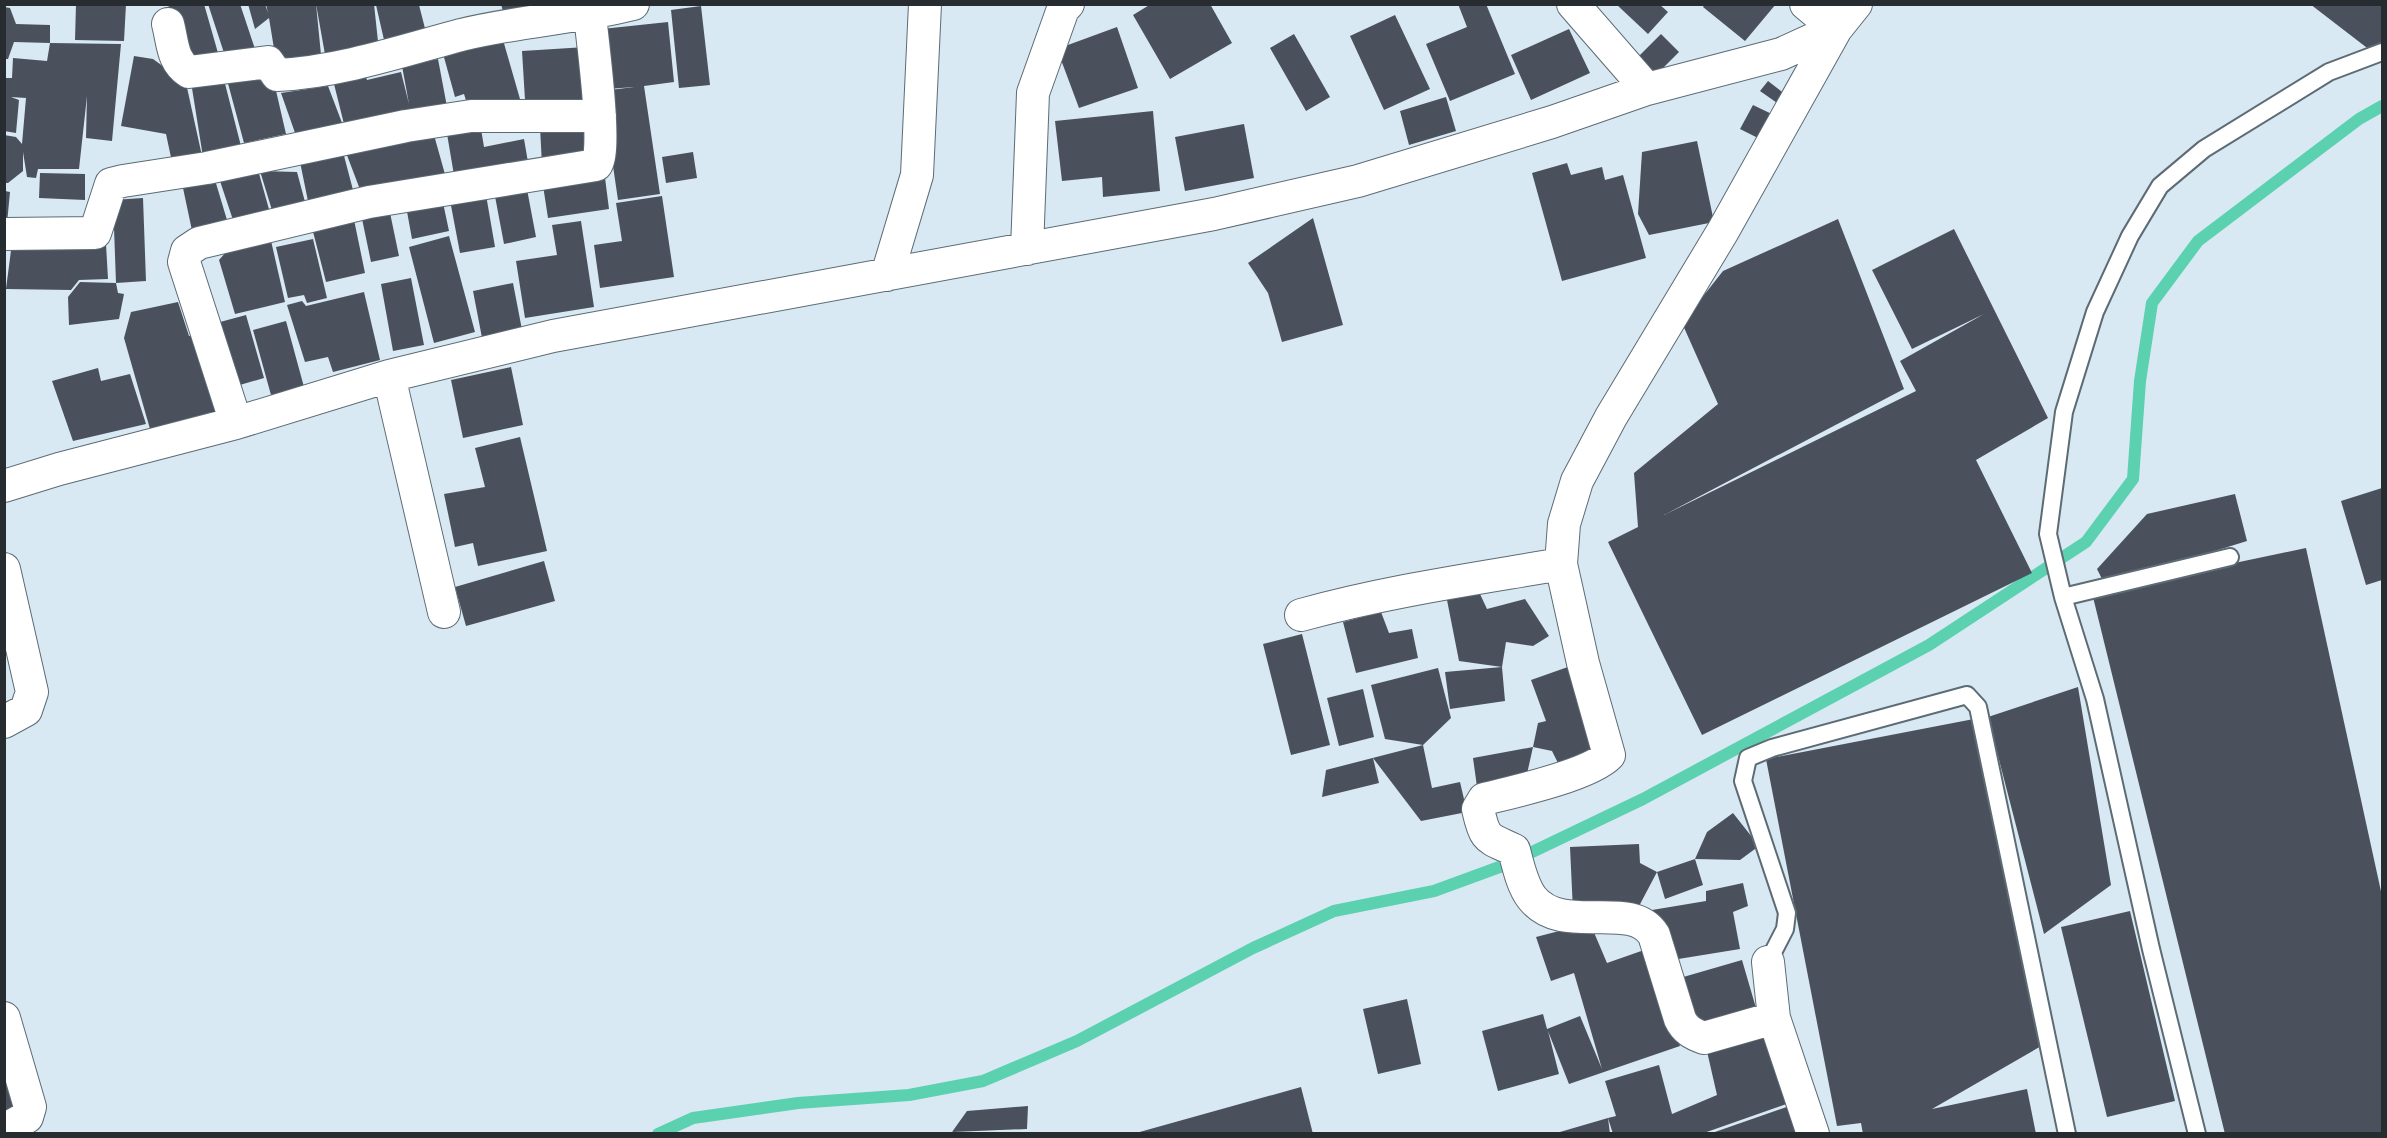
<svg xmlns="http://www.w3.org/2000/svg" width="2387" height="1138" font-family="Mulish,sans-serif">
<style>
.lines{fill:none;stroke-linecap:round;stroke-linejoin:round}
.stream{stroke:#5bd1b0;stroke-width:12}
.building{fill:#4b505d}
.lane-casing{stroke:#5c6b74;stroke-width:20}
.street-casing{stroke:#5c6b74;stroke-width:34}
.lane{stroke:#fff;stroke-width:16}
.street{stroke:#fff;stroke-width:32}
</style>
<rect width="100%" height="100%" fill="#d8e9f4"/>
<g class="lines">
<path class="stream" d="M658,1134L693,1118L798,1103L909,1095L983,1081L1077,1041L1253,948L1334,911L1434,891L1505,865L1643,799L1929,645L2086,542L2133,479L2140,381L2152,303L2198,241L2359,119L2382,106"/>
</g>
<path class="building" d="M76,4H126L124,41L75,40Z
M176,4H204L220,60L184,67L164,8Z
M208,4H240L255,49L226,59Z
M248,4H265L268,13L266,4H316L322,65L278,73L269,18L255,29Z
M316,4H374L379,51L326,60Z
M501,4H541L504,15Z
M1151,4H1210L1232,43L1170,79L1133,15Z
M1458,4H1486L1515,74L1450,101L1426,44L1467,27Z
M1616,4H1659L1668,12L1648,34Z
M1705,4H1776L1745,41L1703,7Z
M2310,4H2382V44L2375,54Z
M376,5H419L429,44L387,53Z
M701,6L710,85L679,88L671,10Z
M4,7L10,8L16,24L50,25V43L14,42L8,59H4Z
M1395,15L1430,89L1384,110L1350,36Z
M668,22L674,82L644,86L660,194L618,200L602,91L634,87L608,89L602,29Z
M1117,27L1138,88L1079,108L1057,49Z
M1569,29L1590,73L1531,100L1511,55Z
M501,33L522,106L468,107L464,94L455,97L442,50Z
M1294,34L1330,97L1306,111L1270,48Z
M1661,34L1679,52L1653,78L1635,60Z
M50,43L121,44L112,141L86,138L87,96L79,169H38L36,178L27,177L23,152V171L8,183H4V135L16,137L22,144L26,98L11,97L19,100L16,133L4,131V78H12L13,58L47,61Z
M586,47L590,112L526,116L522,51Z
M134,56L153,59L186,83L202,156L172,162L166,134L121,126Z
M438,59L448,112L412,120L347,136L300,147L281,93L328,86L347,136L333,80L364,72L367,80L401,72L409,104L402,66Z
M271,69L286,134L244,143L226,76Z
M222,72L242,150L203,157L191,82Z
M1768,81L1790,98L1783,107L1760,91Z
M1446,97L1456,131L1409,145L1400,111Z
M1753,105L1778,117L1766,142L1740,129Z
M1153,111L1160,191L1103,197L1102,177L1062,181L1055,121Z
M480,123L484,147L524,139L529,168L455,181L446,128Z
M595,124L597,162L542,165L540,127Z
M1244,124L1254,178L1185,191L1175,137Z
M434,135L448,185L364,200L345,150Z
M1697,141L1714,222L1649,235L1638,214L1642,152Z
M343,152L353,190L309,206L300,162Z
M693,152L697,178L666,183L662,157Z
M1567,163L1571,175L1602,167L1605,180L1623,175L1646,258L1562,281L1532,173Z
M258,170L272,220L236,229L220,181Z
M604,170L609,209L548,218L542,179Z
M260,171L297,172L308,213L275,220Z
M40,173L85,174V200L39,198Z
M215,180L230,230L194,240L183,188Z
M526,184L536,237L504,244L494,191Z
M485,189L495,247L460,253L449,195Z
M5,191L10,192L6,234H5Z
M662,196L674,277L600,288L594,245L622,241L616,203Z
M143,198L146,281L116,283L118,293L124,294L119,319L69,325L68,297L80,282L116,283L113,200Z
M442,198L449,231L412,239L406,206Z
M389,208L399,256L371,262L361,214Z
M352,210L365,273L326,282L310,220Z
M1313,218L1343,325L1282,342L1268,293L1248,263Z
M1838,219L1904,389L1664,515L1916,391L1900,361L1984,314L1912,349L1872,270L1954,229L2048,418L1976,460L2032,573L1702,735L1608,542L1638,527L1634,473L1718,404L1682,323L1723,271Z
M581,221L594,307L525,318L516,261L557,255L552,225Z
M269,232L285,302L235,314L219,260L234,243Z
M13,235L106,244L108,279L79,280L71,290L6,289Z
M449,236L475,332L434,343L409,247Z
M313,239L327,298L307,303L304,295L288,298L276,247Z
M411,278L424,345L393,351L381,284Z
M513,283L523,335L483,343L473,291Z
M364,292L380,360L333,372L328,357L305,362L287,305L302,301L306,306Z
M178,302L189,336L205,335L216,416L150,429L124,338L131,312Z
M246,315L264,378L226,389L209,325Z
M286,321L304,387L271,395L253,330Z
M511,367L523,425L463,438L451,380Z
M98,368L101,381L130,374L146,424L73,441L52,381Z
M520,437L547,551L478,566L473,543L455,547L444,494L485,487L475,448Z
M2382,488V580L2366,585L2341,501Z
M2235,494L2247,541L2105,585L2097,569L2147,514Z
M2306,548L2382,896V1134H2225L2092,593Z
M544,561L555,601L466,626L455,587Z
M1480,594L1487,609L1525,599L1549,636L1533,646L1506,642L1502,667L1459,661L1447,600Z
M1381,612L1389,633L1412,629L1418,658L1356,673L1343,622Z
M1302,634L1330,745L1291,755L1263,644Z
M1582,662L1592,765L1562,771L1552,751L1533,747L1525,783L1479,801L1473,758L1533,747L1538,723L1546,721L1531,680Z
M1502,667L1505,701L1450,709L1445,672Z
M1438,668L1451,718L1423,745L1385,739L1371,685Z
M2078,687L2111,885L2044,934L1988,717Z
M1363,689L1374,737L1339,746L1327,698Z
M1979,718L2043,1045L1932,1109L2027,1089L2036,1134H1863L1861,1123L1837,1126L1766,759Z
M1423,745L1432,788L1460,782L1467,812L1421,821L1373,758L1379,783L1322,797L1326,770Z
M1733,813L1759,846L1740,860L1695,859L1707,832Z
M1639,844L1640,863L1657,872L1638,908L1573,911L1570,847Z
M1695,859L1703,885L1665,899L1657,872Z
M1743,883L1748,906L1733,912L1740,949L1666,961L1652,910L1706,901V891Z
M2130,911L2175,1101L2107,1117L2061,927Z
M1590,923L1607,963L1647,949L1680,1046L1569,1084L1548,1031L1559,1074L1498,1091L1482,1031L1543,1014L1547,1029L1580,1016L1602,1069L1574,973L1551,981L1536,937Z
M1742,960L1756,1008L1687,1028L1673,980Z
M1407,999L1421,1064L1378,1074L1363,1009Z
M1769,1028L1792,1102L1701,1134H1613L1608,1118L1610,1134H1553L1608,1118L1616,1116L1605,1081L1659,1065L1672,1114L1717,1095L1706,1047Z
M9,1078L22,1116L4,1122V1080Z
M1301,1087L1313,1134H1136V1133Z
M1798,1103L1806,1134H1712V1133Z
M1028,1106L1027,1129L952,1132L967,1111Z"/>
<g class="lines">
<g class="lane-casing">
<path id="lane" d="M2063,597L2230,557
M1768,962L1785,929L1787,913L1743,781L1748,758L1772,748L1967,695L1978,707L2067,1134
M2197,1134L2151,949L2095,699L2063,597L2048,534L2064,412L2095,312L2130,236L2160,186L2204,149L2329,72L2382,52"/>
</g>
<g class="street-casing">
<path id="street" d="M1573,4L1647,89
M168,24C173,43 172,61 189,72L268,62L277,75C339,72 402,51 461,35C518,21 577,18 633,4
M4,234L95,233L111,184L123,181L207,168L406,126L471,116H600
M1027,249L1033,93L1063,9L1068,4
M887,275L917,175L925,4
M389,376L444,612
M236,423L184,262L187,251L199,243L369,202L596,165C608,153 592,37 590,15
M4,486L59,469L236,423L389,376L553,336L1214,214L1358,181L1552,122L1647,89L1781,54L1836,29L1856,4
M1561,564L1583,663L1609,755C1590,775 1513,792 1484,799L1478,809C1485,841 1487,837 1514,850C1518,865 1522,885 1532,898C1563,937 1631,898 1654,935L1680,1019C1685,1030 1693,1034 1704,1038L1774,1018
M4,569L32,692L26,710L4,722
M1301,615C1387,591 1474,579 1561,564L1564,524L1577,481L1611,417L1723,231L1836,29L1806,4
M1768,962L1774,1018L1813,1134
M4,1018L30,1107L27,1117L4,1130"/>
</g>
<use href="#lane" class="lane"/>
<use href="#street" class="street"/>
</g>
<rect width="2387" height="1138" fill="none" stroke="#262c30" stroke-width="12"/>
</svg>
